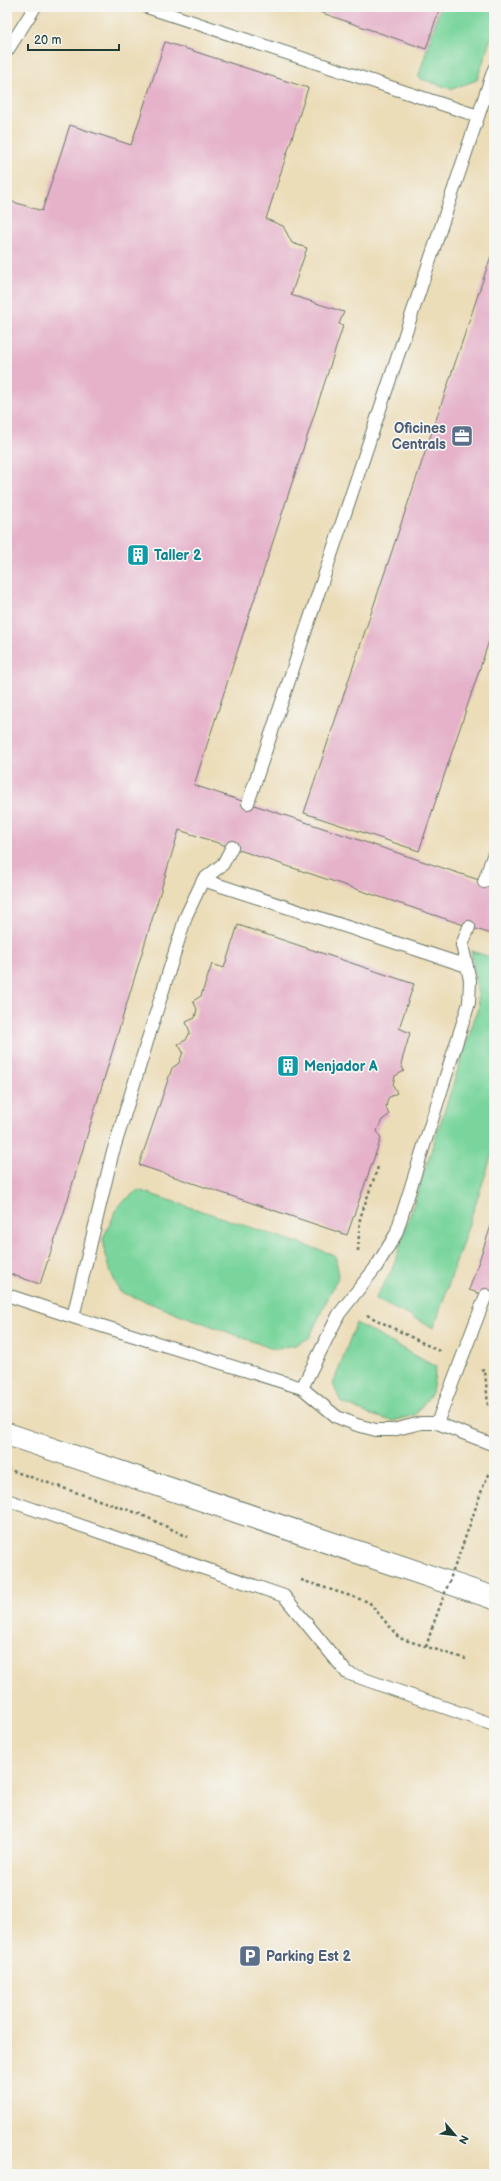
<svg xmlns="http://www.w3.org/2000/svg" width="501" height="2181" font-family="'Balsamiq Sans',sans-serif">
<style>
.green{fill:#7ad59c;stroke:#4c8968}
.building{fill:#e5b2ca}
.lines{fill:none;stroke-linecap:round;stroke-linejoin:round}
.service-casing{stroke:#677563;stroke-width:14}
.minor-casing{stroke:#677563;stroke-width:24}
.path{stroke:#677563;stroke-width:2.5;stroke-dasharray:3 3;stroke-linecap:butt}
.service{stroke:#fff;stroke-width:12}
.minor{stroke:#fff;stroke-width:22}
.path-bridge{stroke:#677563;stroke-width:2.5;stroke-dasharray:3 3;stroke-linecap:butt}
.labels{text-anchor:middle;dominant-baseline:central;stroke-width:3.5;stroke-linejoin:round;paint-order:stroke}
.service-label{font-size:14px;font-weight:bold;fill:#4e5e75;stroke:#f6f6f2;text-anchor:end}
.culture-label{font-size:14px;font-weight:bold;fill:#0d838f;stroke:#f6f6f2;text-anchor:start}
</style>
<rect width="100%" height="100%" fill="#f6f6f2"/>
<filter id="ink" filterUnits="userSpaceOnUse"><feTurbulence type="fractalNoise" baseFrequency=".025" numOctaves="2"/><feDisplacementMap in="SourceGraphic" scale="8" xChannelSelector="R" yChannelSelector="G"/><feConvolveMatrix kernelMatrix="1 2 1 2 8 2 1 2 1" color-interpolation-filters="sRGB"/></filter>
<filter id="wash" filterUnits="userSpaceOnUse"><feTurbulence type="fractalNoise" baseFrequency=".012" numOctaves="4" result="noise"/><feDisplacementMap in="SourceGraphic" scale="16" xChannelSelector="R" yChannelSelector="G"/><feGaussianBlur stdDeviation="0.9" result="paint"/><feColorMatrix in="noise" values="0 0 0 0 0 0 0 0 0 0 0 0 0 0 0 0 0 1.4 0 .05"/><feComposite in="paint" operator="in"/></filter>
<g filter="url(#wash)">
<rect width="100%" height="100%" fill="#ecddb9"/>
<path class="green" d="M440,7H494V29L477,80L452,89L418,78Z
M471,951L494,958V1149L434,1328L375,1299L392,1270L479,1005Z
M138,1190L335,1255L339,1275L309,1338L295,1345L273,1349L120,1292L108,1266L103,1238L119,1205Z
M356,1323L436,1367L432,1393L415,1415L393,1421L368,1414L341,1402L333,1384Z"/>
<g id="blocks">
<path class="building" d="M305,7H440L426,49Z
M165,42L308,88L266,219L283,226L292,243L307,248L291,295L344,312L339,324L343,326L194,785L494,885V935L179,830L64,1212L40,1284L7,1273V200L42,211L70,125L131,145Z
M494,247V626L419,851L304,813Z
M238,925L414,984L399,1028L410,1033L401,1064L404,1071L395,1076L393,1085L397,1093L388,1098L386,1107L389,1115L382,1120L377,1131L381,1138L347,1235L139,1165L172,1068L179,1063L183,1052L178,1044L186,1040L190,1032L186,1022L195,1018L197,1009L193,1001L201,996L212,964L224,968Z
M494,1217V1298L469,1290Z"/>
</g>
</g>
<g filter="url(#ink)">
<use href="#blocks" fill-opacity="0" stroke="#677563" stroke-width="1"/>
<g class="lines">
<g class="service-casing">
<path id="service" d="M147,7L478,116
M7,51L35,7
M248,803L494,69
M203,880L467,966
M484,882L494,853
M7,1295L73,1317L302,1388L337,1417L357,1425L376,1430H393L421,1423H437L494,1445
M73,1317L112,1155L186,916L203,880L223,864L232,847
M302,1388L339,1314L376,1267L396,1234L469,1003L470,980L462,945L469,927
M437,1423L486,1295
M7,1500L284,1596L347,1673L494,1725"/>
</g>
<g class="minor-casing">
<path id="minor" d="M7,1434L494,1598"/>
</g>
<path class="path" d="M358,1251L360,1218L378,1167
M367,1315L441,1352
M481,1369L485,1371L488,1406L494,1408
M7,1469L140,1514L188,1537
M463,1544L484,1484L493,1467
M301,1580L369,1602L399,1638L466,1659
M426,1647L432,1628"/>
<use href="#service" class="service"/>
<use href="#minor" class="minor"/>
<path class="path-bridge" d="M432,1628L463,1544"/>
</g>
</g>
<defs>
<g id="office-square" transform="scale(1.15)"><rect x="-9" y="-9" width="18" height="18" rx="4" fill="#5c6f8a" stroke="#f6f6f2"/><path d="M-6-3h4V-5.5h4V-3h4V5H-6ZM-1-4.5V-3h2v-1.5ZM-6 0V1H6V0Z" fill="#fff"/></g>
<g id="building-square" transform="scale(1.15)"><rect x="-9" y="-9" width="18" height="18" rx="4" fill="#0f9aa8" stroke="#f6f6f2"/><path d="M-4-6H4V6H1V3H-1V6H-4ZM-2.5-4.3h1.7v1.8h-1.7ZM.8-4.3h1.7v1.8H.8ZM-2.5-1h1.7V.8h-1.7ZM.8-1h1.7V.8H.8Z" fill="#fff"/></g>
<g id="parking-square" transform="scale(1.15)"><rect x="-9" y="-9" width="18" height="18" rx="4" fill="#5c6f8a" stroke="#f6f6f2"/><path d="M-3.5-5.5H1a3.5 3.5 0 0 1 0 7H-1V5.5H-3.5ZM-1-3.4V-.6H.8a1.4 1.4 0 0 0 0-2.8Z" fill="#fff"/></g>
</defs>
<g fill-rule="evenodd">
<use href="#office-square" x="462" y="436"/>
<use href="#building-square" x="138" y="555"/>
<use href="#building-square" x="288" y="1066"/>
<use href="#parking-square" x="250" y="1956"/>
</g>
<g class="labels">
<g class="service-label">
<text x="446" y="428">Oficines<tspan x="446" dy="16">Centrals</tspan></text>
<text x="266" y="1956" text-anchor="start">Parking Est 2</text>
</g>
<g class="culture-label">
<text x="154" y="555">Taller 2</text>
<text x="304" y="1066">Menjador A</text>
</g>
</g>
<rect width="501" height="2181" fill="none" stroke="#f6f6f2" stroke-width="24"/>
<g transform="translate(455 2135) rotate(118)" stroke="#f6f6f2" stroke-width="3" paint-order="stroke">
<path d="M0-3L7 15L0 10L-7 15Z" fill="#1f3d34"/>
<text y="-6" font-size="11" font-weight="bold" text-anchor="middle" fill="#1f3d34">N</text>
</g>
<path d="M28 44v6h91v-6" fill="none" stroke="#1f3d34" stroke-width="2"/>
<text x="34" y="44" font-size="12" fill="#1f3d34" stroke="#f6f6f2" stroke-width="3" paint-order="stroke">20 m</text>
</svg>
